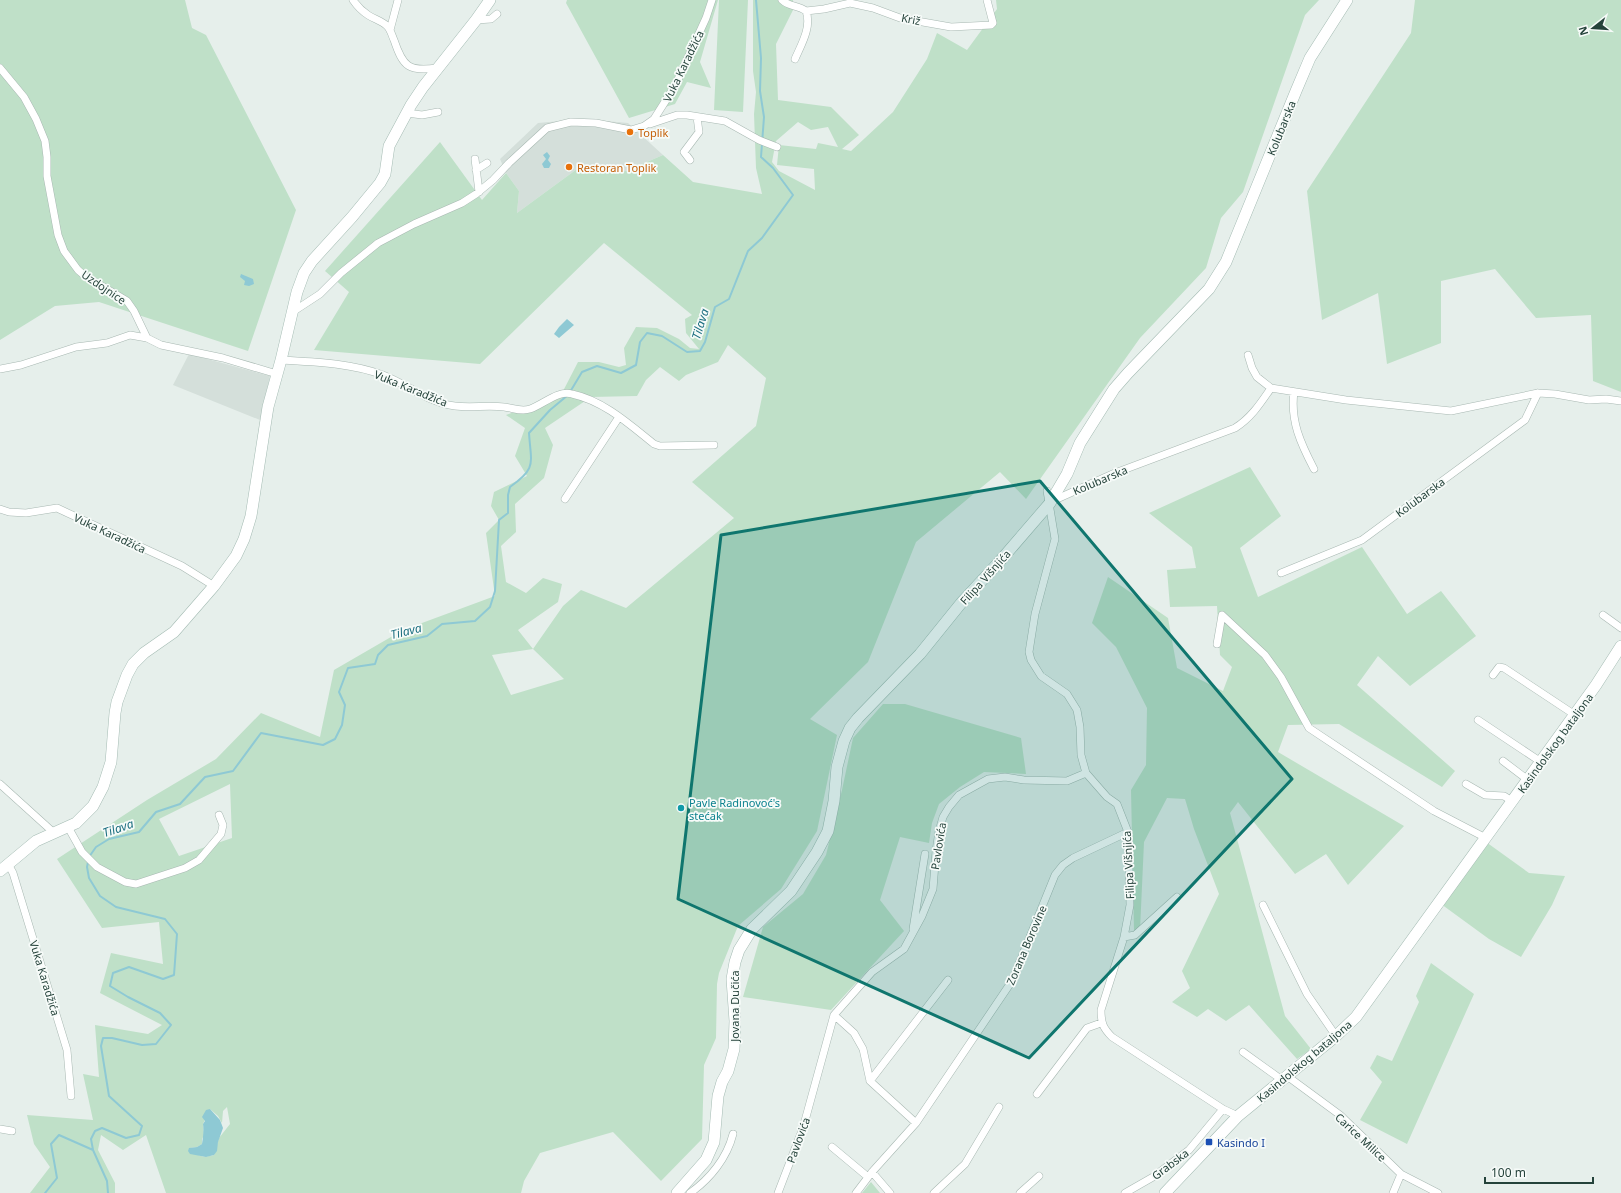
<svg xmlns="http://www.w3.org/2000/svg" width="1621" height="1193" font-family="'Noto Sans',sans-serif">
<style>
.built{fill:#d4dfda}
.green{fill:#bfe0c8;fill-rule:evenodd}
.water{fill:#8ec9d4}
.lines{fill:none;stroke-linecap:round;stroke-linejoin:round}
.stream{stroke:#8ec9d4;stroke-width:2}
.street-casing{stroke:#a8b8b2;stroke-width:8}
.secondary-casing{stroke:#a4bbb3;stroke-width:12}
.street{stroke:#fff;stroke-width:7}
.secondary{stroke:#fff;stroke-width:11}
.marked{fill:#0f766e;fill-opacity:0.2;stroke:#0f766e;stroke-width:3;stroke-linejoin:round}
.food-dot{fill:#e8710a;stroke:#f7fbf9;stroke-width:1.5}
.culture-dot{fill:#0f9aa8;stroke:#f7fbf9;stroke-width:1.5}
.transit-dot{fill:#1a4fb4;stroke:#f7fbf9;stroke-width:1.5}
.labels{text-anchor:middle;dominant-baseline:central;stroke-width:3.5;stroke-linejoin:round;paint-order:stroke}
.street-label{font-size:11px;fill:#24423a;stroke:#f7fbf9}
.food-label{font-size:11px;fill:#c56008;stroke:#f7fbf9;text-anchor:start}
.culture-label{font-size:11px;fill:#0d838f;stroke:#f7fbf9;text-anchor:start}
.transit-label{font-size:11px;fill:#164399;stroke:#f7fbf9;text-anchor:start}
.water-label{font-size:12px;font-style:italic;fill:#1c6f80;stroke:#f7fbf9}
</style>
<rect width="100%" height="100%" fill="#e6efeb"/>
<path class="built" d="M583,119L628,123L663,155L626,171L577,169L517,213L519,191L506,173L500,159L538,123Z
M189,354L270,376L260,420L173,385Z"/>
<path class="green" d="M0,0H185L192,28L206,35L296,210L248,351L99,302L55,306L0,340Z
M567,0H718L700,62L711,88L687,82L675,104L629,118L566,3Z
M719,0H748L743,112L714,110Z
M753,0H793V10L776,44L778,100L831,107L859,135L842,149L851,151L893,112L927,59L937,33L967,50L997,9L996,0H1319L1305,15L1243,192L1221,218L1206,268L1140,338L1026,499L1000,472L916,542L868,662L810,719L837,735L817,831L781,889L738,926L719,973L717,984L716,1038L704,1065L702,1139L661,1181L613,1132L540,1153L524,1181L521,1193H166L146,1135L123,1150L101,1135L98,1150L115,1183V1193H30L50,1167L34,1144L27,1115L93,1120L83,1074L99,1077L95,1025L148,1034L162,1025L100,993L111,953L163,964L159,922L102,928L57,859L147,800L216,759L261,713L320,737L334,670L403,630L495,596L486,533L499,520L491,506L494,492L527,476L515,456L525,428L506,415L561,395L578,362H599L619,367L626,365L624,348L636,327L657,328L679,339L690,348L699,349L686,333L685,319L692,315L604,243L480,364L314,350L349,292L325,271L440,142L482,200L506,173L519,191L517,213L577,169L626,171L663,155L693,182L762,194L756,168L754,114L756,92L753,71ZM798,122L811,130L828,127L838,147L818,143L816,149L779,145L777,165L814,169L815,190L779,171L772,162L776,141ZM728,345L766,378L756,426L692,482L734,518L626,608L581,590L563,606L533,649L518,630L558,602L562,584L543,578L526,593L506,582L501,546L516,532L515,504L544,478L553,445L545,428L591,397L637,396L646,380L660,367L679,381L686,375L718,362ZM533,649L564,679L511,695L492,655ZM230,784L232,838L179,856L159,819ZM227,1107L230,1124L219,1138L214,1155C203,1158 198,1157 190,1148L197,1147L202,1144V1139L204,1135L203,1124L210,1109L218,1116L222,1123L223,1111Z
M1415,0H1621V392L1593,381L1591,315L1536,318L1495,269L1441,281V343L1387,364L1378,293L1322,320L1307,191L1411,33Z
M1250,467L1281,516L1240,548L1258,597L1362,547L1407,614L1441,591L1476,636L1410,686L1378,656L1357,685L1455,771L1442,787L1339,724L1288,725L1278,752L1404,826L1348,885L1326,854L1295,874L1238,802L1230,813L1285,1016L1311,1049L1297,1059L1249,1005L1226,1021L1208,1009L1197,1017L1172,1002L1190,988L1182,971L1219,894L1194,829L1185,799L1167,798L1144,842L1140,930H1134L1131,790L1146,765L1147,708L1116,647L1092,623L1108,577L1168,618L1177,668L1223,691L1232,667L1220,655L1217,606L1170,607L1167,570L1196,568L1192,547L1149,513Z
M883,704H905L1021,738L1026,774L984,772L960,787L939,804L932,823L929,843L900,837L880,900L904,931L831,1010L743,997L763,927L803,894L826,855L842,790L853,738Z
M1486,842L1529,873L1565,876L1552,905L1521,957L1489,939L1441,904Z
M1431,963L1474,994L1407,1144L1360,1120L1382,1082L1370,1068L1377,1055L1392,1061L1419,1002L1416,996Z
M871,1182L880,1193H862Z"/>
<path class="water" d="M547,152L550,156L548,160L551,164L549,168H544L542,164L546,159L543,155Z
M241,274L253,279L254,284L249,286L244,285L245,281L240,277Z
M567,319L574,325L559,338L554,334L559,327Z
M210,1109L220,1120L223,1128L218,1142L217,1151L214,1155L206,1157L190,1154L188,1151L189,1148L197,1147L202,1144C203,1137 204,1131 203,1124L205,1121L202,1117L206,1110Z"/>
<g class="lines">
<path class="stream" d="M570,392L582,372L597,366L621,373L636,365L640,342L647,333L662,336L687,352L700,351L705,342L715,307L729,299L748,251L762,238L793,195L773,168L761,157L764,117L760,91L761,58L756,0
M89,857L96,847L109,839L139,832L156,812L180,804L205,777L233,771L261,733L323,745L335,739L342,725L345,705L339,692L348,668L375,664L378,655L388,645L427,636L442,624L475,621L490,607L495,591L499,520L508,513V495L510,487C537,468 531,464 529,433L550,410L568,395
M93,1150L107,1181L108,1193
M45,1193L57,1178L51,1144L59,1135L93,1150L91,1139L95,1131L102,1128L126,1138L139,1135L142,1126L109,1096L101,1046L103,1038H112L142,1045L156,1044L171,1025L160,1013L128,997L110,986L113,973L129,967L163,979L174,975L177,934L165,919L116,907L100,896L89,878L87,867L88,862"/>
<g class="street-casing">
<path id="street" d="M353,0C357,6 362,11 368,15C374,19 382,21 387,26C391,30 392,36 394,40C403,67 409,72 437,68
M782,0C789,7 798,5 806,11
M806,11L824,9L850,3L873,8L900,18L951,27L991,25L993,23L987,0
M476,20L491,19L497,14
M390,30L398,0
M795,59C801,45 812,27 806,11
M0,68L24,97L36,119L45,141L47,157V176L58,235L64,251L78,270L85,276L127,301L134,311L147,338L161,345L223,358L277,374
M407,113L422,115L438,112
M650,124L677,115H687L725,121L759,140L777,147
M475,159L479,192
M690,160L684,152L699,132L697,117
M476,170L487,163
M291,313L320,294L341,273L378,243L414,224L462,203L476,194L493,180L509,163L547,128L571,122L596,123L631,130L644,126L654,119L675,86L706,18L712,0
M1248,355L1252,368L1257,377L1271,388L1346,400L1451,411L1538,393L1555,394L1589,400L1606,399L1621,401
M281,360C315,362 350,363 383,375C407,384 429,403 455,406C471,408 488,405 504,407C513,408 521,412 530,409C544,404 558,390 572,394C604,401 629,424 654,444L660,446L714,445
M0,369L21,365L76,347L107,343L130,335L147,338
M1294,392C1290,421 1301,444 1314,469
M1047,491L1055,539L1035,614L1029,652L1031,660L1041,676L1067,694L1077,710L1080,727L1081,755L1086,773L1107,797L1117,804L1128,832L1130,905L1124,937L1101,1010C1101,1023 1103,1028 1112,1037L1223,1109L1238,1116
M565,499L619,417
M1050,502L1115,473L1235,428C1251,418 1260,404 1271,388
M0,509L9,512L26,513L57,508L182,566L214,586
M1281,573L1362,540L1525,420L1538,393
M1603,615L1621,628
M1217,644L1222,615L1265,655L1281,677L1309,728L1434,811L1486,838
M1493,675L1499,667L1504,668L1575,715
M1478,720L1541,762
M1503,761L1528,780
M0,784L53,832
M1466,784L1485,795L1504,796L1512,801
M68,827L82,852L97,867L125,882L136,884L185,868L199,860L221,834L223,825L219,815
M8,864L13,873L67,1050L71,1096
M1263,905L1307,994L1336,1036
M913,929L925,854
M1124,937L1135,935L1177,897
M834,1015L854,1033L863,1049L870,1081L916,1123
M1243,1052L1282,1080
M1287,1076L1340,1115L1401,1174L1438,1193
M870,1081L948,980
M1037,1094L1087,1028L1101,1023
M0,1129L12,1131
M832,1147L868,1177
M872,1172L890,1193
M690,1193C710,1179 727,1158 733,1134
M778,1193L803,1128L834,1015L872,972L904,949L922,916L933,889L936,851L939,831L943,817L949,807L959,795L988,779L1005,777L1024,780L1067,781L1086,773
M856,1193L872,1172L916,1123L1012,981L1055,875L1063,865L1073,858L1128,832
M934,1193L965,1164L999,1107
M1020,1193L1039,1176
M1125,1193L1153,1177L1189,1150L1223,1109
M1393,1193L1401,1174"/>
</g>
<g class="secondary-casing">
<path id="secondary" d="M0,871L36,841L76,823L93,806L103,787L111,762L115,713L117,702L127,675L133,664L144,653L174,632L214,586L236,556L244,539L251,516L268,407L281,360L297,292L304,273L312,261L352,217L380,183L385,174L389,146L411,105L423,87L476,20L490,0
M677,1193L706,1160L714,1142L718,1096L722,1082L728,1071L734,1049L735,1021L732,979L735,962L739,950L752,929L791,891L817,852L828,831L834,801L837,767L844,741L850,728L858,718L920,654L962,602L1000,561L1050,503L1067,474L1080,443L1114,389L1128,373L1209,289L1226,262L1296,91L1310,58L1347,0
M1165,1193L1238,1116L1336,1036L1356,1017L1596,685L1621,646"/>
</g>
<use href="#street" class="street"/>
<use href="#secondary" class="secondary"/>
</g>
<path class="marked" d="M1040,481L1292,779L1029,1058L678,899L721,535Z"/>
<g class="food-dot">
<circle cx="630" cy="132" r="4"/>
<circle cx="569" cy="167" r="4"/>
</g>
<circle class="culture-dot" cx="681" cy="808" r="4"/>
<rect class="transit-dot" x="1205" y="1138" width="8" height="8" rx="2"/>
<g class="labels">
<g class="street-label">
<text transform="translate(911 19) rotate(11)">Križ</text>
<text transform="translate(683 66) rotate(-64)">Vuka Karadžića</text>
<text transform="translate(1281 128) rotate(-68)">Kolubarska</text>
<text transform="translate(104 287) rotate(34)">Uzdojnice</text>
<text transform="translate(411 388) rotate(22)">Vuka Karadžića</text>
<text transform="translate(1100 480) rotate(-23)">Kolubarska</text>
<text transform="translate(1420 497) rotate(-36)">Kolubarska</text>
<text transform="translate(110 533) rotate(25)">Vuka Karadžića</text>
<text transform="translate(985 577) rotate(-48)">Filipa Višnjića</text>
<text transform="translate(1555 743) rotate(-54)">Kasindolskog bataljona</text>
<text transform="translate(938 846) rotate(-81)">Pavlovića</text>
<text transform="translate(1128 865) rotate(-93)">Filipa Višnjića</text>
<text transform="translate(1026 945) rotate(-67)">Zorana Borovine</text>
<text transform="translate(45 978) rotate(73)">Vuka Karadžića</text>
<text transform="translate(734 1006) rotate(-90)">Jovana Dučića</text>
<text transform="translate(1304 1061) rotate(-40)">Kasindolskog bataljona</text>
<text transform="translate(1361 1137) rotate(43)">Carice Milice</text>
<text transform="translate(798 1140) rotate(-70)">Pavlovića</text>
<text transform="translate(1170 1164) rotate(-37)">Grabska</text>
</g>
<g class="food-label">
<text x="638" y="132">Toplik</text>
<text x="577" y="167">Restoran Toplik</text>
</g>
<g class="culture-label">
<text x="689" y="802">Pavle Radinovoć's<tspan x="689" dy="13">stećak</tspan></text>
</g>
<g class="transit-label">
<text x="1217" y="1142">Kasindo I</text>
</g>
<g class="water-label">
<text transform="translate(700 324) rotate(-73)">Tilava</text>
<text transform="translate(406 631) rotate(-14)">Tilava</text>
<text transform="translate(118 828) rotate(-19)">Tilava</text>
</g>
</g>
<g transform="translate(1593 28) rotate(253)" stroke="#f7fbf9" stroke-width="3" paint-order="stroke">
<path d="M0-3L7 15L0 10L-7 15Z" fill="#24423a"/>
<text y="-6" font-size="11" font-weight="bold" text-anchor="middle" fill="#24423a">N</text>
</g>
<path d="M1485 1177v6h108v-6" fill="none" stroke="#24423a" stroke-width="2"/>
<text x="1491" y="1177" font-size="12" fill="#24423a" stroke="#f7fbf9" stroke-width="3" paint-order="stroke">100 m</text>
</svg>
